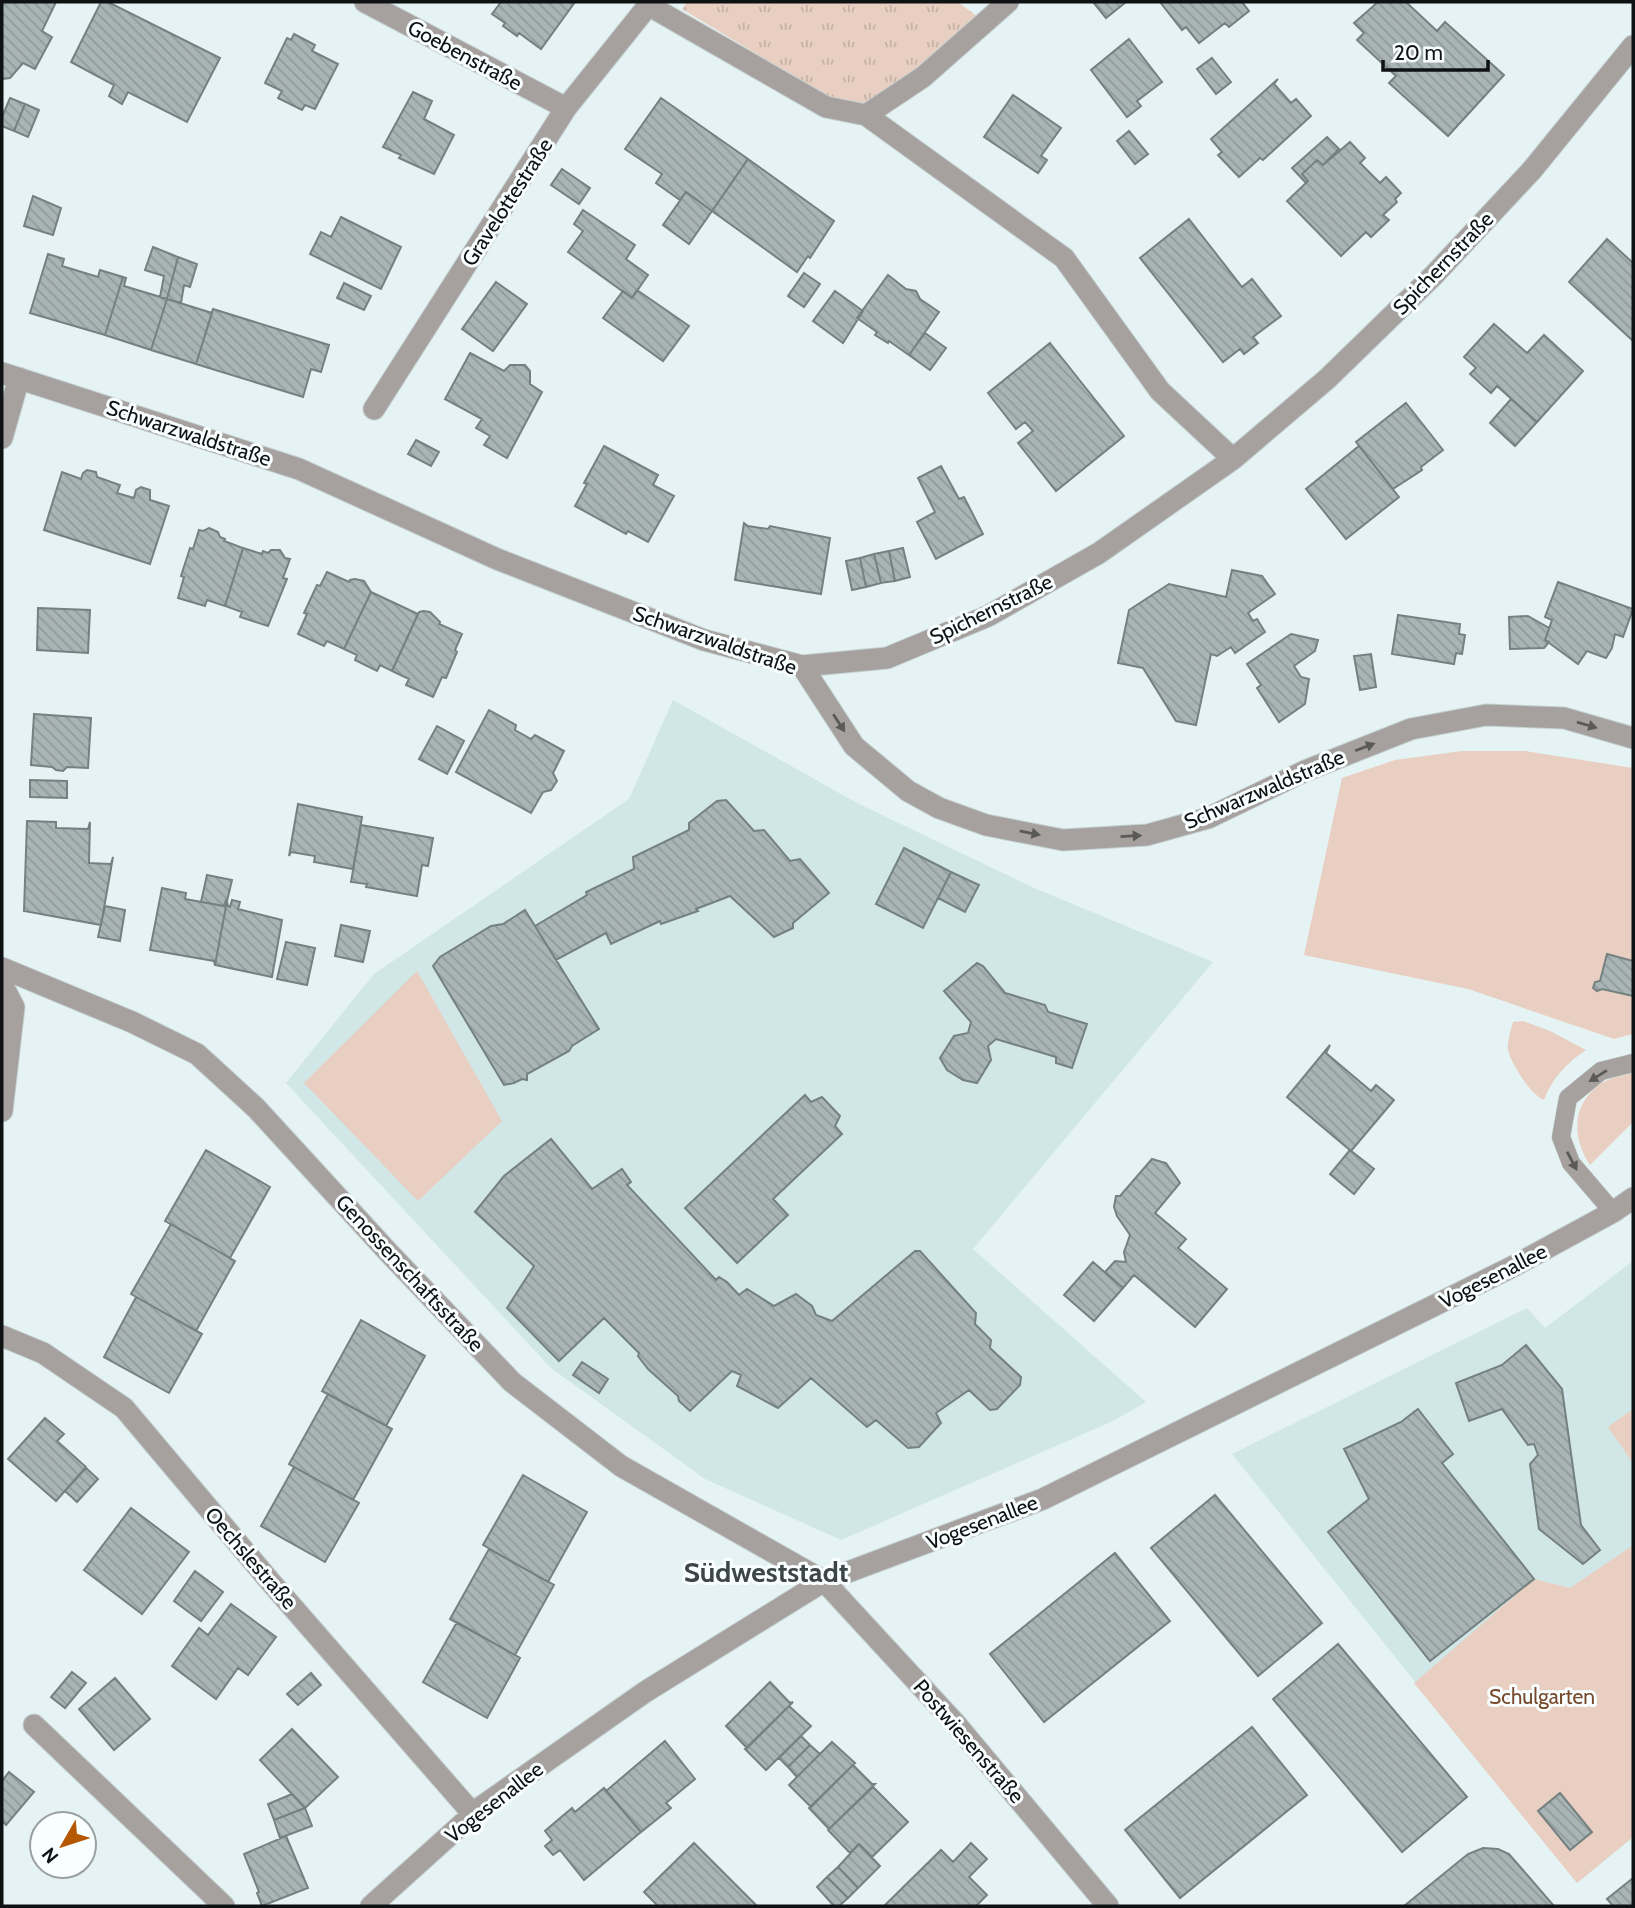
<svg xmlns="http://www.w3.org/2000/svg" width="1635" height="1908" font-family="Cabin,sans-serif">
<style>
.built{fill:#d0e6e7}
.green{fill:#e8cfc1}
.park{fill:url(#park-tufts)}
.building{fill:url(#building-back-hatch);stroke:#758080;stroke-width:2}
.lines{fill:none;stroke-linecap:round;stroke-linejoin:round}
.lane-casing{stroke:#c3cfd0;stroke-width:19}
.street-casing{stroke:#c3cfd0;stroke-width:23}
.lane{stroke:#a6a19f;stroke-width:18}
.street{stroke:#a6a19f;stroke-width:21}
.oneway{fill:#5a5a59}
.labels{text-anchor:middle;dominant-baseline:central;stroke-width:6;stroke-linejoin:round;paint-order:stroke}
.street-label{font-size:21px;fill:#0e1213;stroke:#f9feff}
.park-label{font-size:21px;fill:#774829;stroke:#f9feff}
.district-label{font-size:28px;font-weight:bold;fill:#3c4646;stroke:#f9feff}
</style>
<defs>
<pattern id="park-tufts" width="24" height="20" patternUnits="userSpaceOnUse" patternTransform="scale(1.75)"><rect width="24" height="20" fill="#e8cfc1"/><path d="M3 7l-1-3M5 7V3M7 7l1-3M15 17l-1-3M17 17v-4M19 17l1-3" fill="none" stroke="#c6b1a5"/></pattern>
<pattern id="building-back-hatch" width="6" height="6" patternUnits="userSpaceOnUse" patternTransform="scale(1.75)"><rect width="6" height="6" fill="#a9b4b5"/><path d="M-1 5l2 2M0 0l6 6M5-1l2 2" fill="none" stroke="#909a9b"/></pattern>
</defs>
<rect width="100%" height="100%" fill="#e6f3f4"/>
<path class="built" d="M673,700L859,804L1034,888L1213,962L973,1249L1146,1402L1113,1421L841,1540L705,1479L551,1368L286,1083L374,974L629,799Z
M1633,1261V1837L1577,1883L1232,1454L1527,1308L1545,1328Z"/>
<path class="green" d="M1462,751H1525L1633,768V1034L1614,1039L1468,989L1304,955L1342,778L1395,760Z
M417,971L502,1121L418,1201L304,1083Z
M1523,1021L1550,1031L1586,1050C1566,1064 1553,1077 1544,1100C1532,1096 1511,1064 1508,1050C1507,1042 1511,1030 1513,1022Z
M1633,1073V1122L1590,1165C1574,1140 1571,1112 1593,1090C1603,1079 1620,1076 1633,1073Z
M1633,1409V1463L1608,1427Z
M1632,1546L1633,1837L1577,1883L1414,1683L1534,1579L1570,1588Z"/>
<path class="park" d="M687,2H958L978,17L916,71L864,105L833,100L682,9Z"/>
<path class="building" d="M2,2H56L42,31L52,37L35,69L23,63L10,78L2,79Z
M101,2H108L220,58L187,122L128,92L122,104L109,96L114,85L71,62Z
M501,2H575L541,49L519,33L517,36L503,26L505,23L492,14Z
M1093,2H1126L1106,18Z
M1160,2H1242L1249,11L1229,27L1225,23L1199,43L1186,27L1182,30Z
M1378,2H1406L1437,31L1445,22L1504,75L1448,136L1389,83L1396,76L1357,40L1364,33L1354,23Z
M294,34L315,45L312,51L338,64L315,109L305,105L302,110L278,98L282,91L265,83L287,38L291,40Z
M1129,39L1162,82L1137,101L1141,106L1127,117L1091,70Z
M1212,58L1231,82L1216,94L1197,69Z
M1278,79L1274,84L1291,103L1296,99L1311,116L1263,160L1260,158L1239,177L1218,155L1222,152L1211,139Z
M413,92L432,101L424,119L454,135L434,174L399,158L401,155L383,147Z
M1013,95L1061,128L1041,156L1047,160L1038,173L984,137Z
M10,98L25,104L14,131L2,126V117Z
M661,98L748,159L712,211L686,192L680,200L656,183L662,174L625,149Z
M25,104L39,110L28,137L14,131Z
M1129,131L1148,154L1135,164L1117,141Z
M1327,137L1339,149L1323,165L1317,160L1302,174L1308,181L1306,183L1292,168Z
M1350,142L1365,158L1360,163L1380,183L1386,177L1401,193L1395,199L1397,202L1383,215L1389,220L1371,237L1366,232L1341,256L1287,201L1308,181L1302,174L1317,160L1323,165Z
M748,159L834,221L810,258L808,256L797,272L712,211Z
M562,169L590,188L579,204L551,185Z
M686,192L712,211L689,244L663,225Z
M33,196L61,208L53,235L24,226Z
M583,210L635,245L626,259L648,275L632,298L568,252L583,231L574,224Z
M341,217L401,247L381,289L310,254L321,232L331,237Z
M1189,219L1242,287L1252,279L1281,316L1253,337L1258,343L1244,354L1240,349L1223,362L1140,258Z
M1607,239L1633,263V341L1569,282Z
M153,247L178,257L167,299L160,297L164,276L145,270Z
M48,254L64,259L62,266L98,277L100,270L123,277L105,335L30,313Z
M178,257L197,264L190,287L184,285L181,303L167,299Z
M804,273L820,284L804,307L788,296Z
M888,275L906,289L916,291L920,299L939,312L909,355L889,341L888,343L875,335L877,332L857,318Z
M123,277L126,278L124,286L167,299L151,350L105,335Z
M496,282L527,304L493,351L462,329Z
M344,283L371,296L364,310L337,298Z
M637,290L689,326L663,361L603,318L623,291L632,298Z
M835,291L863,311L843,343L813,321Z
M167,299L212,313L196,364L151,350Z
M213,309L329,345L321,372L311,369L303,397L196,364Z
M1494,324L1527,353L1544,335L1583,371L1537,422L1497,386L1491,393L1470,374L1476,368L1464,357Z
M925,333L946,348L930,370L909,355Z
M1050,343L1124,436L1056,491L1018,443L1033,431L1025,422L1016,429L988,393Z
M470,353L504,371L510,365H525L530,371V384L542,392L507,458L484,445L490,436L476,428L482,419L445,399Z
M1511,399L1537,422L1515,446L1490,423Z
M1406,403L1443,450L1421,467L1422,470L1393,489L1356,442Z
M416,440L439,452L431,466L408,454Z
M604,446L658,475L653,485L674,496L648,542L628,531L626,534L575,506L587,484L584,483Z
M1359,446L1399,497L1346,539L1306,489Z
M941,466L959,499L964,497L983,534L936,559L917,522L935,512L918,478Z
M87,470L96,472L97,477L120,485L117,493L134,498L136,490L141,487L150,490V500L169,506L150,564L44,530L62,472L81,479L83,473Z
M744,523L748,526L768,529L770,526L830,538L821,594L735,580Z
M209,528L218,532L220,537L225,539L224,541L243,548L225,606L207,600L205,606L178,598L184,577L181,576L190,548L193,549L199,530L203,531Z
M243,548L262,554L263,551L268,553L271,550H280L285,558L290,559L283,578L287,579L268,626L240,617L242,612L225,606Z
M903,548L910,577L895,581L889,551Z
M889,551L895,581L881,583L874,554Z
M874,554L881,583L866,587L860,558Z
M860,558L866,587L852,590L846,561Z
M1232,570L1262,576L1275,594L1248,613L1253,621L1257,619L1265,632L1235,653L1231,647L1217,656L1211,654L1196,725L1176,721L1143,668L1118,663L1129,610L1169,584L1226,597Z
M327,572L349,582L350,580L355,579L364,581L371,592L344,649L327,641L324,646L298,634L307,614L304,613L317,585L320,586Z
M1558,582L1633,609L1623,637L1615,634L1612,648L1606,658L1587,651L1578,664L1545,640L1552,620L1545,617Z
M371,592L418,614L392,671L380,665L377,671L355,660L357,655L344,649Z
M38,608L90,610L88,653L37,650Z
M423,611L430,612L440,622L439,624L462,634L455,650L457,652L446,678L442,677L433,697L406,685L409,679L392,671L419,612Z
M1398,615L1460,624L1459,634L1465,635L1462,654L1456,653L1454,664L1392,654Z
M1528,616L1549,628L1545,640L1549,642L1544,648L1510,649L1509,617Z
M1291,634L1318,640L1315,651L1294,666L1301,677L1309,679L1305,704L1279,722L1257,688L1261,685L1247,664Z
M1371,654L1376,687L1360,690L1354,656Z
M489,710L516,725L515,730L531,739L535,735L564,751L553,773L557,781L551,790L543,792L531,813L456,772Z
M34,714L91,718L88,768L67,767L63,771L56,770L52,767L31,765Z
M437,726L464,741L447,774L419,759Z
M30,780L67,781V798L30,797Z
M726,800L754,831L764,830L790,861L800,859L829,893L793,923V928L774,937L730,896L696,909L698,911L661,924L660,921L611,944L606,933L556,960L535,926L587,895L586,892L634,869L633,857L689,830V823L717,801Z
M298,804L362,817L353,869L314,862L315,856L291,852L289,856Z
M27,821L56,822V828L88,829L90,822L89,863L111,864L113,857L101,925L24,911Z
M361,825L433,838L428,866L422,865L417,896L366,887L367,884L351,882Z
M904,848L951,872L923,928L876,904Z
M951,872L979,885L965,912L938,898Z
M207,875L232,880L227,901L226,900L224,906L201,902Z
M162,888L186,893L185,899L224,906L226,900L227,901L215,965L214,961L150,950Z
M232,900L240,902L238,909L282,920L272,977L215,965L227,901L228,906L230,907Z
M105,906L125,910L120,941L98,937Z
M525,910L599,1029L572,1046L569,1051L527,1074V1080L522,1079L514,1083L504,1085L433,966L440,957L491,926L503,924Z
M341,925L370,931L363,962L335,956Z
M286,942L315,948L307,985L277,979Z
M1607,954L1633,961V996L1602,989L1597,991L1593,988L1595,982L1600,981Z
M977,963L983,966L1005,993L1045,1005L1048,1012L1087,1024L1072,1068L1056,1063V1057L996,1039L988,1046L991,1060L977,1083L963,1080L947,1070L940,1058L954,1036L968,1033L971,1022L944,991Z
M1330,1045L1326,1053L1371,1091L1376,1085L1394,1100L1351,1151L1287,1097Z
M805,1095L811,1102L822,1097L840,1116L835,1126L842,1134L773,1199L788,1215L737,1263L685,1208Z
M551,1139L592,1189L622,1169L631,1182L627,1185L716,1280L719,1277L727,1282L739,1295L747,1289L774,1306L796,1294L812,1306L816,1315L832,1321L915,1251H920L976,1313L975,1324L991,1340L990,1348L1021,1377L1020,1385L997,1409L990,1410L969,1390L936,1413L941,1423L919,1447L908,1448L876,1420L867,1427L811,1378L778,1408L737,1386L741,1375L732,1371L690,1411L679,1401L678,1396L648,1369L638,1356L639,1353L604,1318L559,1361L507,1308L534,1266L475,1212L504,1176Z
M206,1150L270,1187L230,1258L165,1221Z
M1350,1150L1374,1169L1354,1194L1330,1174Z
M1152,1159L1166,1163L1180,1183L1155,1213L1186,1239L1178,1248L1227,1289L1195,1327L1134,1275L1123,1288L1105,1272L1115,1261L1126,1262L1124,1252L1130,1235L1117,1216L1114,1207L1116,1196H1120Z
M171,1224L235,1261L196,1331L131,1294Z
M1093,1262L1123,1288L1094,1321L1064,1295Z
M136,1297L202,1334L169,1393L104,1357Z
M361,1320L425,1356L386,1426L322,1391Z
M1526,1345L1562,1389L1581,1525L1600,1550L1583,1564L1539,1529L1530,1464L1538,1455L1534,1444L1528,1445L1502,1409L1469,1421L1456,1383L1502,1365Z
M582,1362L608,1379L599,1393L573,1375Z
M328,1394L392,1429L353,1500L289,1464Z
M1418,1409L1453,1454L1442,1463L1534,1579L1430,1661L1328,1532L1369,1499L1344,1449L1401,1422Z
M45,1418L64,1434L57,1441L86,1467L56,1501L8,1459Z
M294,1467L359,1503L325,1562L261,1526Z
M86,1468L98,1479L77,1502L65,1491Z
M523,1475L587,1512L548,1582L483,1545Z
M1215,1495L1322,1623L1258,1676L1151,1548Z
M131,1508L189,1552L142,1614L84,1570Z
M489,1549L554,1585L515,1655L450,1619Z
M1115,1553L1170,1621L1044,1722L990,1654Z
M195,1571L223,1592L201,1621L174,1601Z
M231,1604L276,1637L248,1675L238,1668L216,1699L172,1666L199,1628L208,1635Z
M457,1622L520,1658L487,1718L423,1682Z
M1338,1644L1467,1797L1402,1852L1273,1699Z
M72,1672L86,1683L65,1708L51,1697Z
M311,1673L321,1685L298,1705L287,1694Z
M115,1678L150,1719L114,1750L79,1709Z
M770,1682L790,1703L793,1702L747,1748L726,1726Z
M789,1706L811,1726L766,1770L745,1749Z
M1252,1727L1307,1795L1180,1898L1125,1830Z
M292,1729L338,1777L305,1808L260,1760Z
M801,1736L810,1745L788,1767L779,1758Z
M665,1741L695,1779L666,1803L671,1808L641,1832L606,1791Z
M832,1742L855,1763L811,1807L789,1785Z
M810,1745L820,1754L797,1777L788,1767Z
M853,1765L872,1784H875L829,1829L809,1808Z
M9,1772L34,1792L6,1825L2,1821V1781Z
M873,1787L908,1822L872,1857L859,1844L850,1853L828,1830Z
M604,1788L641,1832L584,1880L560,1850L553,1855L545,1846L552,1840L545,1831L572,1808L575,1812Z
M1560,1793L1592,1832L1570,1850L1538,1811Z
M292,1794L305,1808L274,1820L268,1804Z
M305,1808L312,1826L280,1838L274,1820Z
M286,1836L308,1888L262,1906L257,1893L259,1892L244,1854Z
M694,1843L757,1906H658L644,1892Z
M971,1843L987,1859L969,1877L987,1895L976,1906H884L941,1850L953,1862Z
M859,1844L880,1866L858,1888L838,1867Z
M1483,1848L1498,1849L1509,1854L1554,1906H1404L1468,1854Z
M838,1867L858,1888L848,1898L827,1877Z
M827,1877L848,1898L839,1906H834L817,1887Z
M1633,1878V1906H1613L1607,1899Z"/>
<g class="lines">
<g class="lane-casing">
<path id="lane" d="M1613,1212L1571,1163L1561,1137L1568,1098L1601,1071L1633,1063"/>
</g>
<g class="street-casing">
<path id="street" d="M365,2L566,108
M648,5L826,107L866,115L923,77L1008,2
M866,115L1064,258L1160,391L1233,459
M2,373L299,469L497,559L704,640L802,666L887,658L988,616L1099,553L1233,459L1327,379L1434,275L1532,170L1633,46
M374,409L566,108L651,2
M2,438L19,378
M802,666L854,746L908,791L939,808L986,825L1063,840L1147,835L1208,818L1305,771L1411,729L1486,715L1564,718L1633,738
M2,968L132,1022L197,1054L256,1108L389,1253L512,1382L621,1466L824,1581L955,1723L1108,1906
M2,984L14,1007L2,1111
M2,1336L43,1353L124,1408L268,1579L473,1814
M34,1725L224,1906
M371,1906L481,1807L645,1692L824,1581L1043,1499L1510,1268L1613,1212L1633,1198"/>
</g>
<use href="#lane" class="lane"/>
<use href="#street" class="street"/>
</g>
<defs><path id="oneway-solid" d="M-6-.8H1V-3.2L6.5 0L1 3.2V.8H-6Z" transform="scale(1.75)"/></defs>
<g class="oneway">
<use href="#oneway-solid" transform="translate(839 723) rotate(57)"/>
<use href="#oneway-solid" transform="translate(1587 725) rotate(16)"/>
<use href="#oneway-solid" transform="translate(1365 747) rotate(-21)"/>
<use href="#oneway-solid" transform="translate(1030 833) rotate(11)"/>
<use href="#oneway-solid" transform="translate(1131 836) rotate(-3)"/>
<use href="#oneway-solid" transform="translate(1598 1076) rotate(148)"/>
<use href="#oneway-solid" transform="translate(1572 1161) rotate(62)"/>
</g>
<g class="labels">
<g class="street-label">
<text transform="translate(465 55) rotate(28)">Goebenstraße</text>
<text transform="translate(507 202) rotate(-57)">Gravelottestraße</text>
<text transform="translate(1443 263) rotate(-46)">Spichernstraße</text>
<text transform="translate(189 433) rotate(18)">Schwarzwaldstraße</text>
<text transform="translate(991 609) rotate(-26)">Spichernstraße</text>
<text transform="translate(715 640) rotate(19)">Schwarzwaldstraße</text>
<text transform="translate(1264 789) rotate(-23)">Schwarzwaldstraße</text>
<text transform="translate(410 1273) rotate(47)">Genossenschaftsstraße</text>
<text transform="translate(1493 1276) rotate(-27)">Vogesenallee</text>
<text transform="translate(982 1522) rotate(-21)">Vogesenallee</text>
<text transform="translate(251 1558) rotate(49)">Oechslestraße</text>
<text transform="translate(969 1741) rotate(49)">Postwiesenstraße</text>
<text transform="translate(494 1802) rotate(-38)">Vogesenallee</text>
</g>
<g class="park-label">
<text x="1542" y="1696">Schulgarten</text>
</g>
<g class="district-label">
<text x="766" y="1572">Südweststadt</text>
</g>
</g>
<rect width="1635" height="1908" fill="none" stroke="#0e1213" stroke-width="7"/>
<g transform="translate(63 1845) rotate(231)"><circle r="33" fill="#f9feff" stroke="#9ba0a1" stroke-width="2"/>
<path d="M0-5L12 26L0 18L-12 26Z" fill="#b55801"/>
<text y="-10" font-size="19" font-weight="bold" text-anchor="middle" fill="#0e1213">N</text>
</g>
<path d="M1383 60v10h105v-10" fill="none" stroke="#0e1213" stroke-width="3.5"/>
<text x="1394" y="60" font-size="21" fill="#0e1213" stroke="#f9feff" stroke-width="5" paint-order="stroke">20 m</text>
</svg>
